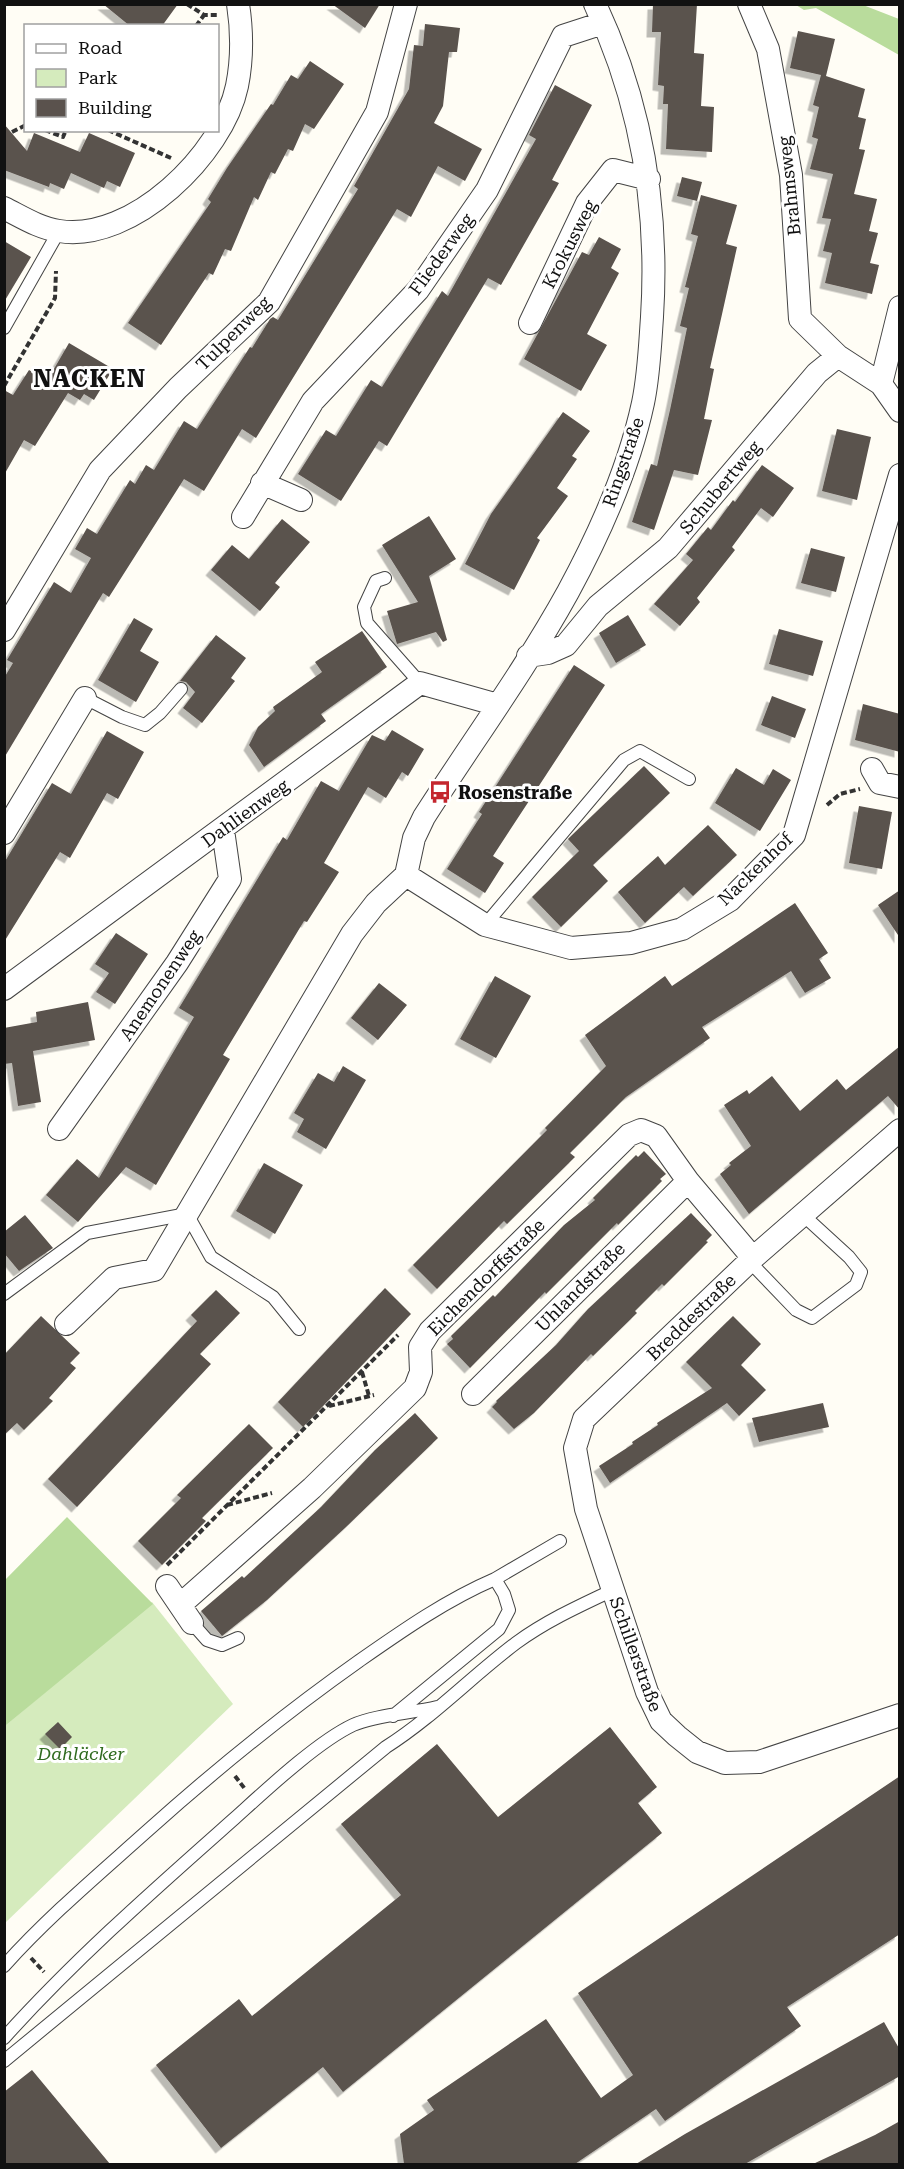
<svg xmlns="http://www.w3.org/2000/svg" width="904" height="2169" font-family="'Roboto Serif',serif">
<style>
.green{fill:#d5ebbd}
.forest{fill:#b9dc9c}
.building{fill:#5a524d;filter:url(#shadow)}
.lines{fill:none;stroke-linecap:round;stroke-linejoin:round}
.lane-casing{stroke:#444;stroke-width:14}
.street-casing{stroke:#444;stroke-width:24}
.path{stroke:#333;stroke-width:4;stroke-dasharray:6 3;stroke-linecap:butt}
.lane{stroke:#fff;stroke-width:12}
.street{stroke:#fff;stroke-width:22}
.labels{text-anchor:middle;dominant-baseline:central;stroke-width:6;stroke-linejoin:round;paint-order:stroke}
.street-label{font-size:18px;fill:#111;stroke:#fff}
.poi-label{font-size:18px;font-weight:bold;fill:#111;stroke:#fff;text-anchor:start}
.park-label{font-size:18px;font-style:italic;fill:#2f6b1f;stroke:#fff}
.district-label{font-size:24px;font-weight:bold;letter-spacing:1.5px;fill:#111;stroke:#fff}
</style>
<defs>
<filter id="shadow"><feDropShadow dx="-5.5" dy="5.5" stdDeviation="0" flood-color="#0004"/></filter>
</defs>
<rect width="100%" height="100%" fill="#fffdf5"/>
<path class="green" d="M152,1602L233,1704L5,1923V1726Z"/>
<path class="forest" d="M796,5H863L899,19V55L816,8L804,10Z
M67,1517L153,1604L5,1726V1580Z"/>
<path class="building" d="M103,4H178L162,26H130Z
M332,4H380L365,28Z
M653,4H697L694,53L704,54L701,106L714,107L712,152L666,149L668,104H663L664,86L658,85L661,32H652Z
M425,24L460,28L457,52H449L443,106L434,123L482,149L465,181L438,166L411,217L397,209L256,438L242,429L204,491L184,479L109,597L103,593L4,758V678L13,663L7,660L54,582L71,593L91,558L75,549L87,528L97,534L130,480L135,484L146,465L154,470L184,421L197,429L250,347L252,348L270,319L273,317L278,320L358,189L354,186L409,89L414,45L423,46Z
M798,31L835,39L826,76L865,89L858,117L866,119L859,149L865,150L854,194L877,199L869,231L878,233L870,263L879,265L872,294L825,283L832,253L823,251L831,219L822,218L833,174L810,169L818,139L812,137L819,107L813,105L821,75L790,68Z
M310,61L344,84L314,129L305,124L293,151L288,149L275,174L271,172L258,200L254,197L231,251L225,249L213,275L209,273L161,345L128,323L211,202L208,199L227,168L271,104L273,105L291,75L298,79Z
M555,85L592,105L552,180L559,183L501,285L488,278L387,446L379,441L341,501L298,474L326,430L336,436L371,380L382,387L442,291L448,296L536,139L529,135Z
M4,124L27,151L34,133L80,152L89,133L135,153L120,187L107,181L104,188L71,173L64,189L50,183L49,187L4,170Z
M682,177L702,182L697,201L677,196Z
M701,195L737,205L726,244L737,247L710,368L714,369L704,419L712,420L698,475L674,470L654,530L632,522L651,464L657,466L670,410L687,328L680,326L689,288L685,287L698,236L691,234Z
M599,237L621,249L611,268L619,273L587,334L607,345L581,391L524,359L582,252L589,255Z
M4,241L31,257L4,302Z
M69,343L113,369L94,400L84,394L80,400L68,393L35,446L24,440L4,475V390L13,395L29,370L47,381Z
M563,412L590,431L572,456L577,459L557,488L568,496L537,538L540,540L514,590L465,564L491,514Z
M837,429L871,437L857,500L822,491Z
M762,465L794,488L773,517L761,508L732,547L735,550L697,598L700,602L680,626L654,604L693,560L686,554L708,527L711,530L733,500L735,502Z
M429,516L456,559L429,576L447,640L443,642L436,632L397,644L387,611L418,602L382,545Z
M282,519L310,542L275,583L280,587L260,611L211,570L232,545L249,559Z
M811,548L845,557L836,592L801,583Z
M628,615L646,645L616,663L599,633Z
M134,618L153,629L140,651L159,662L136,702L98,680Z
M779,629L823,641L813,676L769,664Z
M362,631L387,667L321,714L326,721L264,767L249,745L258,727L275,711L273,707L322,672L315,662Z
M216,635L246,658L231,678L235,681L202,723L183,708L195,692L186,682L180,681Z
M574,665L605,685L493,856L504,863L485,893L447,869L482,814L479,812Z
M772,696L806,709L795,738L761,725Z
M863,704L900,714V752L855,740Z
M392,730L424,749L408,776L402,772L386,798L368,787L324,863L339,872L307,922L304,921L223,1055L230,1059L156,1185L126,1167L78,1222L46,1195L77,1159L99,1178L194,1017L179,1008L283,837L287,840L321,781L339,791L372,735L385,741Z
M107,731L144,752L118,799L107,793L70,858L60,852L4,942V863L52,783L71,794Z
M644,766L670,793L593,865L608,881L561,927L532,897L579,851L568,839L570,837Z
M736,768L764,785L773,769L791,780L760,831L715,803Z
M859,806L892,812L882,869L849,863Z
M708,825L737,855L693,896L684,887L645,923L618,892L658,856L665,865Z
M900,890V938L878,905Z
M795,903L828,953L819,959L831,978L805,993L791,971L702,1027L710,1038L626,1097L570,1153L575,1157L507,1224L504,1221L437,1289L413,1265L547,1130L545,1128L606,1066L585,1035L665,976L672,986Z
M116,933L148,954L115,1004L96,992L109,973L95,964Z
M495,976L531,996L496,1058L460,1039Z
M379,983L407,1005L378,1040L351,1018Z
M88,1002L95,1040L33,1051L41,1102L18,1106L12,1063L4,1064V1028L37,1022L36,1012Z
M900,1046V1110L888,1096L749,1214L720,1174L731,1165L729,1163L751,1146L724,1105L747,1090L749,1094L772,1076L800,1111L837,1079L846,1090Z
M343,1066L366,1080L326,1149L297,1132L304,1119L294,1113L318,1073L334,1082Z
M644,1151L666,1174L660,1179L662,1181L618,1225L617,1223L546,1294L545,1292L470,1368L447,1344L453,1339L451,1336L493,1295L495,1297L564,1225L595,1200L593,1198L636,1155L638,1157Z
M264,1163L303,1185L275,1234L236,1211Z
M691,1213L712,1235L706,1241L708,1242L664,1286L662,1284L635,1311L637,1313L593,1356L591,1354L534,1413L514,1429L492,1407L497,1402L496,1401L556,1345L588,1309Z
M25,1215L53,1248L19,1271L4,1253V1232Z
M385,1288L411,1314L303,1427L278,1402Z
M216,1290L240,1313L200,1354L211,1364L77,1507L48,1479L197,1321L191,1315Z
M41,1316L80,1353L70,1363L76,1368L49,1398L53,1401L24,1430L17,1423L4,1435V1355Z
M733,1316L761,1344L741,1365L766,1390L739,1416L727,1403L610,1483L599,1466L633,1444L632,1442L658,1425L657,1423L712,1388L686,1362Z
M823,1403L829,1427L759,1442L752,1418Z
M415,1413L438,1438L346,1527L267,1600L222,1636L201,1611L242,1576L244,1578L321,1507L375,1450Z
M249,1424L273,1448L202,1518L206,1521L162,1565L138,1541L181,1498L177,1495Z
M58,1722L72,1737L60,1749L45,1734Z
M610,1727L657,1787L638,1803L662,1833L343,2092L323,2067L221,2148L156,2065L239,1999L252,2016L401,1895L341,1824L437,1744L498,1817Z
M900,1776V1934L787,2007L801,2026L665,2121L656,2109L575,2164H404L400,2134L434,2110L427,2100L546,2019L601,2098L633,2075L578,1993Z
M884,2022L900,2050V2076L745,2164H636L685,2134Z
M32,2070L110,2164H4V2092Z
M900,2121V2164H813L875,2135Z"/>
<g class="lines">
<g class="lane-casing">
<path id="lane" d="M4,328L59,231
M385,578L376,581L364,607L367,623L420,683
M85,698L122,717L145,725L160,713L181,689
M485,925L624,760L640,751L689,779
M749,1261L796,1310L812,1318L856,1285L861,1272L849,1257L802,1214
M4,1294L87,1233L187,1214L211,1257L273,1297L299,1329
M495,1579L560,1541
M192,1623L207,1640L222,1645L238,1638
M4,1966C48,1917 98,1875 146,1832C214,1771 284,1714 359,1661C402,1631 446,1600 495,1579L504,1594L509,1610L499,1629L393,1716
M4,2038C76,1958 155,1889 235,1818C265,1791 317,1742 353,1725C375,1715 412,1713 437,1707
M4,2061L386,1747C433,1717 471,1677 516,1643C546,1621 579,1606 613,1590"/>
</g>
<g class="street-casing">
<path id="street" d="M749,4L768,49L791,175L800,319L838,356L881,384L900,411
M4,208C22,217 39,228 59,231C132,243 223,154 237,86C242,61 242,30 238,4
M530,323L587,203L613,170L649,179
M881,384L900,307
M262,483L301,500
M243,517L313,401L418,290L487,190L563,36L603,23
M4,630L100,470L178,388L269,302L377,112L406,4
M528,656L548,653L566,645L598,606L668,548L817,373L838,356
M872,769L880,783L900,787
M4,833L85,698
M406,875L414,838L424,817C472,742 525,670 568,592C600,533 629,468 643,403C649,375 650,345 652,317C659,207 642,104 595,4
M406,875L485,925L571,948L631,943L682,929L730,900L794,835L900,475
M4,989L420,683L498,705
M59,1129L177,963L230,879L223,830
M900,1130L753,1258L584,1419L575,1448L586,1509L647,1692L661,1721L677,1736L697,1752L725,1763L759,1762L900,1715
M66,1324L114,1278L154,1270L352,934L376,903L406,875
M473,1394L688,1181
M167,1586L192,1623
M180,1605L312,1488L415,1388L421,1372L420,1347L430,1331L629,1135L641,1130L656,1136L688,1181L753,1258"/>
</g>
<path class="path" d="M187,4L204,15H218
M196,26L204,15
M45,130L63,137L66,130
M108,130L171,158
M12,132L26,125
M4,386L55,298L56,271
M827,805L840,794L860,789
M362,1372L369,1396
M329,1406L374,1395
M227,1505L272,1493
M167,1565L398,1335
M235,1776L245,1789
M31,1958L44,1972"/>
<use href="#lane" class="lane"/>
<use href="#street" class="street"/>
</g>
<defs>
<g id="bus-bare" transform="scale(1.8)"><path d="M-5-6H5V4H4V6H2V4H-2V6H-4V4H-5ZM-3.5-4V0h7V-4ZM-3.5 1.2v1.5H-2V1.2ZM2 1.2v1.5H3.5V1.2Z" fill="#c4262e" stroke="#fff" stroke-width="2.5" paint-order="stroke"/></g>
</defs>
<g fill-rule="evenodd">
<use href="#bus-bare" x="440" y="792"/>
</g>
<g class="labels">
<g class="street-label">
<text transform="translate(789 186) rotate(-96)">Brahmsweg</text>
<text transform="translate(569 244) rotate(-63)">Krokusweg</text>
<text transform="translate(441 254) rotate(-54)">Fliederweg</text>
<text transform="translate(233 333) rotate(-45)">Tulpenweg</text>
<text transform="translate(623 462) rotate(-71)">Ringstraße</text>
<text transform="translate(720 487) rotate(-50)">Schubertweg</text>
<text transform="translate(245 813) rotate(-36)">Dahlienweg</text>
<text transform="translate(755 869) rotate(-44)">Nackenhof</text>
<text transform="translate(160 985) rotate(-56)">Anemonenweg</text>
<text transform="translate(486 1277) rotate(-45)">Eichendorffstraße</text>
<text transform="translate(580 1287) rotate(-45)">Uhlandstraße</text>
<text transform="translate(691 1317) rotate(-44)">Breddestraße</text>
<text transform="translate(636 1654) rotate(70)">Schillerstraße</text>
</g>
<g class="poi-label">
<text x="458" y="792">Rosenstraße</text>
</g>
<g class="park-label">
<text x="81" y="1753">Dahläcker</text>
</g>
<g class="district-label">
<text x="90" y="379">NACKEN</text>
</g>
</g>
<rect width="904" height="2169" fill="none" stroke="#111111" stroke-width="12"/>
<rect x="24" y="24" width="195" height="108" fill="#ffffff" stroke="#a0a0a0" stroke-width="1.5"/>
<rect x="36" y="44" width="30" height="9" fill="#ffffff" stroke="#a0a0a0" stroke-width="1.5"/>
<text x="78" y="54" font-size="18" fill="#111111">Road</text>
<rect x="36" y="69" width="30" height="18" fill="#d5ebbd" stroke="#a0a0a0" stroke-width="1.5"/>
<text x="78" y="84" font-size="18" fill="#111111">Park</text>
<rect x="36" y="99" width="30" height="18" fill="#5a524d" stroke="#a0a0a0" stroke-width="1.5"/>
<text x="78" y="114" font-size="18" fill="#111111">Building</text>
</svg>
